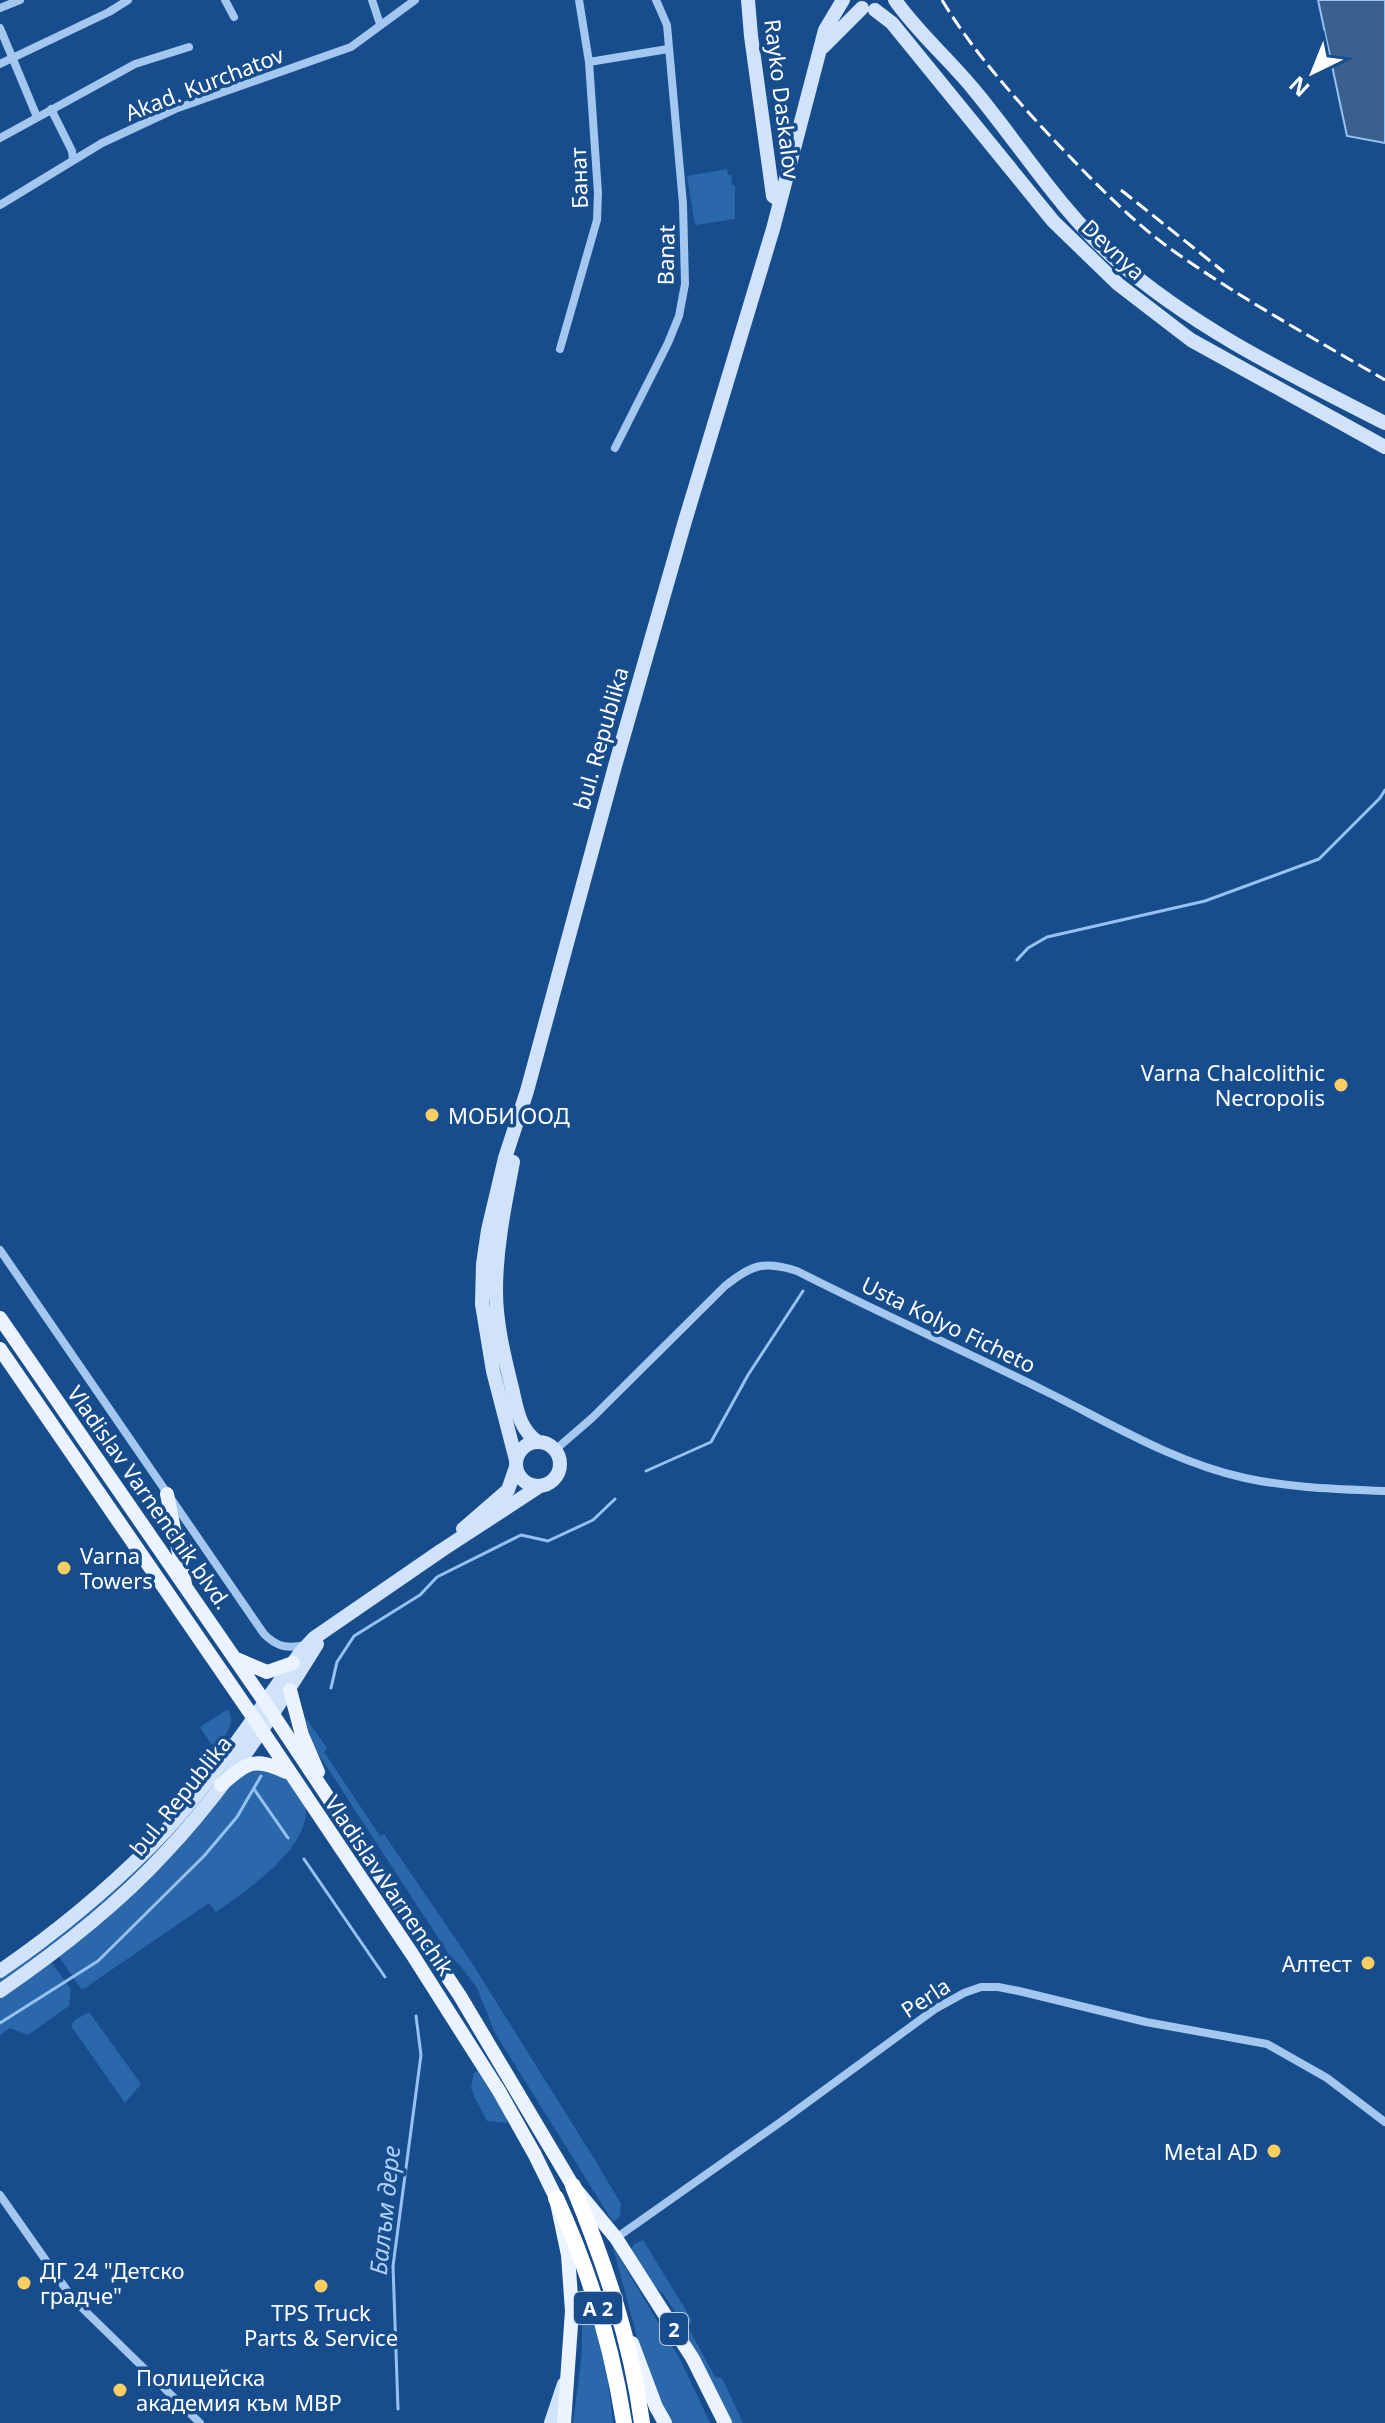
<svg xmlns="http://www.w3.org/2000/svg" width="1385" height="2423" font-family="'Noto Sans',sans-serif">
<style>
.green{fill:#2a67ab}
.water{fill:#39608e;stroke:#95c2f1;stroke-width:2}
.lines{fill:none;stroke-linecap:round;stroke-linejoin:round}
.stream{stroke:#95c2f1;stroke-width:3}
.street{stroke:#a3c7ef;stroke-width:8}
.secondary{stroke:#d0e3fa;stroke-width:14}
.primary{stroke:#eaf3ff;stroke-width:14}
.highway{stroke:#fff;stroke-width:16}
.rail{stroke:#fff;stroke-width:3;stroke-dasharray:14 6;stroke-linecap:butt}
.poi-dot{fill:#ffce60;stroke:#184d8d;stroke-width:3}
.labels{text-anchor:middle;dominant-baseline:central;stroke-width:7;stroke-linejoin:round;paint-order:stroke}
.shield{fill:#184d8d;stroke:#bacadd;stroke-width:2}
.shield-label{font-size:20px;font-weight:bold;fill:#fff}
.street-label{font-size:22px;fill:#fff;stroke:#184d8d}
.poi-label{font-size:22px;fill:#fff;stroke:#184d8d;text-anchor:start}
.water-label{font-size:24px;font-style:italic;fill:#afd1f6;stroke:#184d8d}
</style>
<rect width="100%" height="100%" fill="#184d8d"/>
<path class="green" d="M727,169L728,175H731L732,185H735V219L695,225L687,176Z
M228,1709C236,1724 226,1735 217,1746L210,1743L200,1727Z
M305,1717L327,1748L324,1752L380,1836L384,1834L470,1960L595,2160L621,2204L620,2216L613,2222L495,2033L477,1988L459,1964L450,1956L312,1744Z
M238,1737L224,1781L267,1762C277,1770 294,1780 300,1791C328,1838 248,1889 216,1912L209,1903L85,1988L81,1989L56,1952L48,1958L71,1989L69,2006L28,2035L10,2028L0,2035V1971L151,1846Z
M89,2012L141,2084L125,2103L71,2026L75,2020Z
M478,2071L506,2116L507,2123L487,2121L474,2096L471,2088L474,2073Z
M643,2240L692,2320L688,2327L715,2377L722,2378L743,2423H732L676,2313L664,2295L654,2285L631,2250L634,2244Z
M613,2247L681,2361L710,2423H671L666,2416L638,2341Z
M582,2278L607,2372L613,2423H573L582,2352Z"/>
<path class="water" d="M1318,0H1385V143L1347,136Z"/>
<g class="lines">
<path class="stream" d="M1017,960L1028,948L1047,937L1205,901L1319,859L1380,798L1385,790
M646,1471L711,1442L748,1375L803,1291
M331,1688L337,1662L354,1636L420,1595L437,1577L521,1535L548,1541L593,1520L615,1499
M254,1789L288,1838
M304,1859L385,1977
M0,2023L98,1961L204,1856L237,1817L261,1776
M398,2409L393,2266L421,2055L416,2016"/>
<path class="street" d="M225,0L234,17
M372,0L380,24
M0,8L20,0
M0,28L37,117
M589,62L668,49
M0,64L109,12L128,0
M51,109L72,151L73,160
M0,138L135,64L189,47
M0,205L102,143L175,109L351,47L415,0
M560,349L597,220L598,193L589,62L579,0
M615,448L668,343L679,316L685,284L683,204L667,25L656,0
M0,1250L264,1634C277,1647 287,1649 306,1645
M555,1450L592,1418L725,1286C751,1265 764,1260 797,1271C879,1313 963,1350 1045,1391C1110,1423 1173,1462 1245,1478C1291,1488 1339,1489 1385,1491
M0,2195L73,2299L200,2423
M616,2238L782,2121L935,2009L964,1993L981,1987H998L1019,1991L1146,2022L1267,2044L1327,2078L1385,2122"/>
<path class="secondary" d="M748,0L751,36L773,196L780,201
M895,0C918,33 950,60 975,91C1022,148 1060,210 1115,259C1195,329 1291,375 1385,423
M875,10L892,23L1053,221L1118,284L1191,340L1385,447
M823,47L862,8
M513,1162C505,1204 496,1247 496,1291C496,1323 504,1356 512,1388C517,1409 519,1429 538,1442
M516 1464a22 22 0 1 1 44 0a22 22 0 1 1-44 0Z
M516,1460L493,1371L482,1304L483,1264L488,1230L505,1158L527,1091L615,766L685,521L773,229L825,30L843,0
M463,1529L508,1490L516,1467
M0,1971C54,1934 105,1892 151,1846C207,1790 254,1716 301,1652L314,1638L442,1550L540,1486
M0,1991C58,1951 115,1907 163,1855C223,1792 272,1717 317,1644
M551,2423L564,2384"/>
<path class="primary" d="M0,1318L264,1701L460,1996L573,2186L616,2238L693,2359L725,2423
M0,1349L253,1717L412,1954L499,2091L535,2155L556,2198L568,2255L572,2311L564,2423
M167,1494L185,1584
M234,1658L267,1672L293,1663
M290,1690L302,1735L318,1772
M221,1785C247,1763 254,1756 286,1772
M632,2343L656,2407L665,2423"/>
<path class="highway" d="M573,2186C605,2264 631,2340 642,2423
M556,2198C589,2270 612,2345 624,2423"/>
<path class="rail" d="M942,0C972,50 1012,95 1052,138C1089,177 1128,218 1172,250C1240,298 1313,338 1385,380
M1121,190L1224,272"/>
</g>
<g class="poi-dot">
<circle cx="1341" cy="1085" r="8"/>
<circle cx="432" cy="1115" r="8"/>
<circle cx="64" cy="1568" r="8"/>
<circle cx="1368" cy="1963" r="8"/>
<circle cx="1274" cy="2151" r="8"/>
<circle cx="24" cy="2283" r="8"/>
<circle cx="321" cy="2286" r="8"/>
<circle cx="120" cy="2390" r="8"/>
</g>
<g class="labels">
<g class="shield">
<rect x="574" y="2292" width="48" height="32" rx="6"/>
<rect x="660" y="2313" width="28" height="32" rx="6"/>
</g>
<g class="shield-label">
<text x="598" y="2308">A 2</text>
<text x="674" y="2329">2</text>
</g>
<g class="street-label">
<text transform="translate(204 83) rotate(-21)">Akad. Kurchatov</text>
<text transform="translate(783 99) rotate(83)">Rayko Daskalov</text>
<text transform="translate(578 178) rotate(-92)">Банат</text>
<text transform="translate(1114 249) rotate(43)">Devnya</text>
<text transform="translate(665 255) rotate(-89)">Banat</text>
<text transform="translate(600 738) rotate(-74)">bul. Republika</text>
<text transform="translate(949 1324) rotate(26)">Usta Kolyo Ficheto</text>
<text transform="translate(150 1497) rotate(55)">Vladislav Varnenchik blvd.</text>
<text transform="translate(180 1795) rotate(-51)">bul. Republika</text>
<text transform="translate(390 1885) rotate(56)">Vladislav Varnenchik</text>
<text transform="translate(925 1997) rotate(-33)">Perla</text>
</g>
<g class="poi-label">
<text x="1325" y="1072" text-anchor="end">Varna Chalcolithic<tspan x="1325" dy="25">Necropolis</tspan></text>
<text x="448" y="1115">МОБИ ООД</text>
<text x="80" y="1555">Varna<tspan x="80" dy="25">Towers</tspan></text>
<text x="1352" y="1963" text-anchor="end">Алтест</text>
<text x="1258" y="2151" text-anchor="end">Metal AD</text>
<text x="40" y="2270">ДГ 24 "Детско<tspan x="40" dy="25">градче"</tspan></text>
<text x="321" y="2312" text-anchor="middle">TPS Truck<tspan x="321" dy="25">Parts &amp; Service</tspan></text>
<text x="136" y="2377">Полицейска<tspan x="136" dy="25">академия към МВР</tspan></text>
</g>
<g class="water-label">
<text transform="translate(384 2210) rotate(-84)">Балъм дере</text>
</g>
</g>
<g transform="translate(1313 72) rotate(223)" stroke="#184d8d" stroke-width="6" paint-order="stroke">
<path d="M0-6L14 30L0 20L-14 30Z" fill="#ffffff"/>
<text y="-12" font-size="22" font-weight="bold" text-anchor="middle" fill="#ffffff">N</text>
</g>
</svg>
